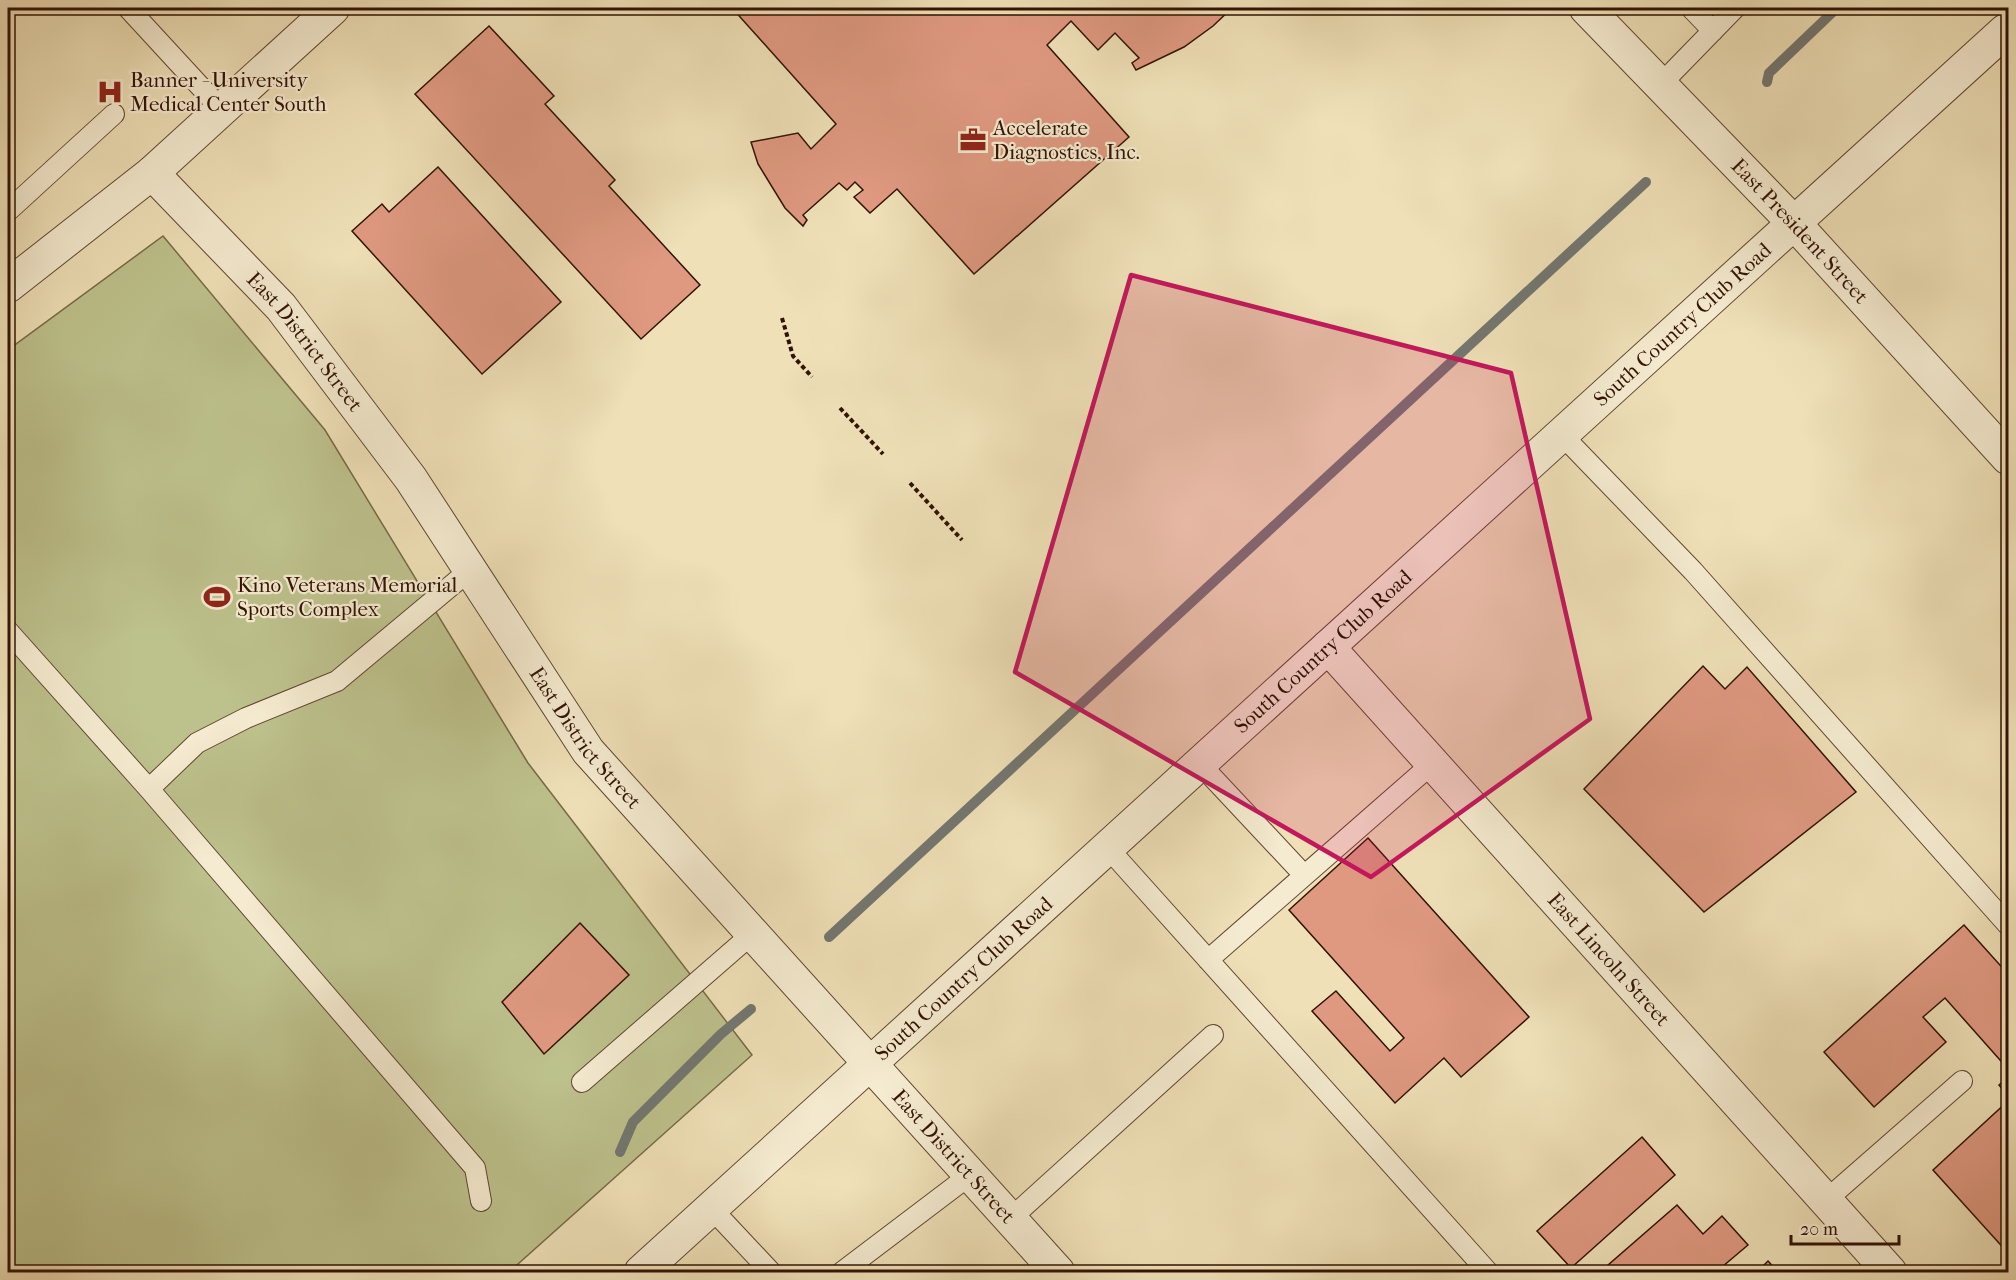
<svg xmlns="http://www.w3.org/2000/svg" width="2016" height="1280" font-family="'IM FELL French Canon',serif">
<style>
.green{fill:#bdc18c;stroke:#786a48;stroke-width:1.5}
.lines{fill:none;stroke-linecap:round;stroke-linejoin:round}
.stream{stroke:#737771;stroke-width:10}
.building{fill:#df9981;stroke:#321204;stroke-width:1.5}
.service-casing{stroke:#614631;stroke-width:22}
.minor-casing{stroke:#614631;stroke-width:35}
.tertiary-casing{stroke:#614631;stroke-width:35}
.path{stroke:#321204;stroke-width:4;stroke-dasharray:4.5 3;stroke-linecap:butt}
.service{stroke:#f5ebd0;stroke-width:20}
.minor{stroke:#f5ebd0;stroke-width:33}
.tertiary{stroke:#f5ebd0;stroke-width:33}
.marked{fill:#c2185b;fill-opacity:0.2;stroke:#c2185b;stroke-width:4.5;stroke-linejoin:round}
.labels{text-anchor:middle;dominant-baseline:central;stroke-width:4.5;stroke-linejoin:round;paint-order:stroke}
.poi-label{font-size:21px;fill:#321204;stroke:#f5ebd0;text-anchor:start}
.street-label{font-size:21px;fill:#321204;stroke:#f5ebd0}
</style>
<rect width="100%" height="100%" fill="#efe0b7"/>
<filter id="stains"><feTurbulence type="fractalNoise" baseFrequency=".00333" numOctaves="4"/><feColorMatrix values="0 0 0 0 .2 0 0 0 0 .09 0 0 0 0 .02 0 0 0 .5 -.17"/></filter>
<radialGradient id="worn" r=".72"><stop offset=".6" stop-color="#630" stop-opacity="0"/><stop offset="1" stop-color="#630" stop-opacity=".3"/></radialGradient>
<path class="green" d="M163,236L325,430L528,763L752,1055L509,1272H8V350Z"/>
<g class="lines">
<path class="stream" d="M1767,82L1769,73L1837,8
M829,937L1646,182
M620,1152L633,1122L721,1034L751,1009"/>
</g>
<path class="building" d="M732,8H1232L1213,26L1184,47L1136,70L1132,63L1139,58L1115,33L1098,50L1071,21L1047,45L1129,137L974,274L897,189L870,213L854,197L863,190L855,182L847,190L839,183L803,215L807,220L803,226L785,208L758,164L751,142L798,133L811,149L836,124Z
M489,26L554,96L545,104L615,180L609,186L700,285L641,339L415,94Z
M438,167L561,302L482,374L352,231L382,204L389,212Z
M1703,666L1725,689L1747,667L1856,792L1704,912L1584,789Z
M1368,838L1529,1017L1461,1077L1444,1058L1395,1103L1312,1011L1336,991L1390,1051L1404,1038L1289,910Z
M580,923L629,975L544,1054L502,1002Z
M1964,925L2008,974V1069L1945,998L1923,1017L1946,1042L1874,1107L1824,1052Z
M2008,1077V1096L1999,1085Z
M2008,1101V1253L1933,1170Z
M1642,1137L1675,1175L1571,1268L1537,1231Z
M1677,1205L1703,1234L1722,1216L1748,1245L1716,1272H1600Z
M1768,1261L1778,1272H1757Z"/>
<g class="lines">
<g class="service-casing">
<path id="service" d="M128,8L221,109
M1691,8L1713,31
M1661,84L1735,8
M8,211L114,114
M1562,435L1693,571L2008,925
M8,631L149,789L475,1168L481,1201
M1200,764L1304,875
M149,789L197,743L246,718L337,681L470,570
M1107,847L1488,1272
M1208,960L1433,763
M582,1082L752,934
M1825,1201L1962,1081
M711,1208L771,1272
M1010,1219L1213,1035
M842,1272L970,1175"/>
</g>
<g class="minor-casing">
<g id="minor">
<path id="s1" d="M1586,8L1794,223L2008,458"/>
<path id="s2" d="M152,173L281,307L411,479L588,751L1058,1272"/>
<path d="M8,286L152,173L333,8"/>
<path id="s3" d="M1328,647L1890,1272"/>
</g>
</g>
<g class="tertiary-casing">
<g id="tertiary">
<path id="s4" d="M641,1272L2005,31H2008"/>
</g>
</g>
<path class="path" d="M782,318L793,356L812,377
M840,408L883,454
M910,483L962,540"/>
<use href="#service" class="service"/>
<use href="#minor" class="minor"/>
<use href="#tertiary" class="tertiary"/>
</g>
<path class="marked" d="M1131,275L1511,373L1590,719L1371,877L1015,672Z"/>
<defs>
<g id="hospital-bare" transform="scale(2.07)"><path d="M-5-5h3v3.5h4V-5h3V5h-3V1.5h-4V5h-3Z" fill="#8f2418" stroke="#f5ebd0" stroke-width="2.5" paint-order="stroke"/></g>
<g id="office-bare" transform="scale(2.07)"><path d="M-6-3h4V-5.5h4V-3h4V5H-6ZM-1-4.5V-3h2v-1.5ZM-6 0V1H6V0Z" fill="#8f2418" stroke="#f5ebd0" stroke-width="2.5" paint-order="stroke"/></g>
<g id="stadium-bare" transform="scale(2.07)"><path d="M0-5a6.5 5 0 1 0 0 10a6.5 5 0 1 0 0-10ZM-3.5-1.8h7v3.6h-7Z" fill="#8f2418" stroke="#f5ebd0" stroke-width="2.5" paint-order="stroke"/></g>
</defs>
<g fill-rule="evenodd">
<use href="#hospital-bare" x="110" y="92"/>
<use href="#office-bare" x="973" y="140"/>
<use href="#stadium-bare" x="217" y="597"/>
</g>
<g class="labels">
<g class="poi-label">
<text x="130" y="80">Banner - University<tspan x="130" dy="24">Medical Center South</tspan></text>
<text x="993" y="128">Accelerate<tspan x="993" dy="24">Diagnostics, Inc.</tspan></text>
<text x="237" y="585">Kino Veterans Memorial<tspan x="237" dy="24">Sports Complex</tspan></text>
</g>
<g class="street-label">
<text stroke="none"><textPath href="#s1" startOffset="309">East President Street</textPath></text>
<text stroke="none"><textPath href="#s4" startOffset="1408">South Country Club Road</textPath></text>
<text stroke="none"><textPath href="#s2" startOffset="228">East District Street</textPath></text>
<text stroke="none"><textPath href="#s4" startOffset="922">South Country Club Road</textPath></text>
<text stroke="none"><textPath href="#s2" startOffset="714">East District Street</textPath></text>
<text stroke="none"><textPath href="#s3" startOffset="420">East Lincoln Street</textPath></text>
<text stroke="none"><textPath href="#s4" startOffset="436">South Country Club Road</textPath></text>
<text stroke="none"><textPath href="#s2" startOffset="1272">East District Street</textPath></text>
</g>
</g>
<rect width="2016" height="1280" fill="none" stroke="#efe0b7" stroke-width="30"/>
<rect x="9" y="9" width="1998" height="1262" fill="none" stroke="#321204" stroke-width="3"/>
<rect x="15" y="15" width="1986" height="1250" fill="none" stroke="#321204" stroke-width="1.5"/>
<path d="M1791 1235v9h108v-9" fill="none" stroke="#321204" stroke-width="3"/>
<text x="1800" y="1235" font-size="18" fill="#321204" stroke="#f5ebd0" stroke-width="4.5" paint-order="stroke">20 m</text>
<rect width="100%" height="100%" filter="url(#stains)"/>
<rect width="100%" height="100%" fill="url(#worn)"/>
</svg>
